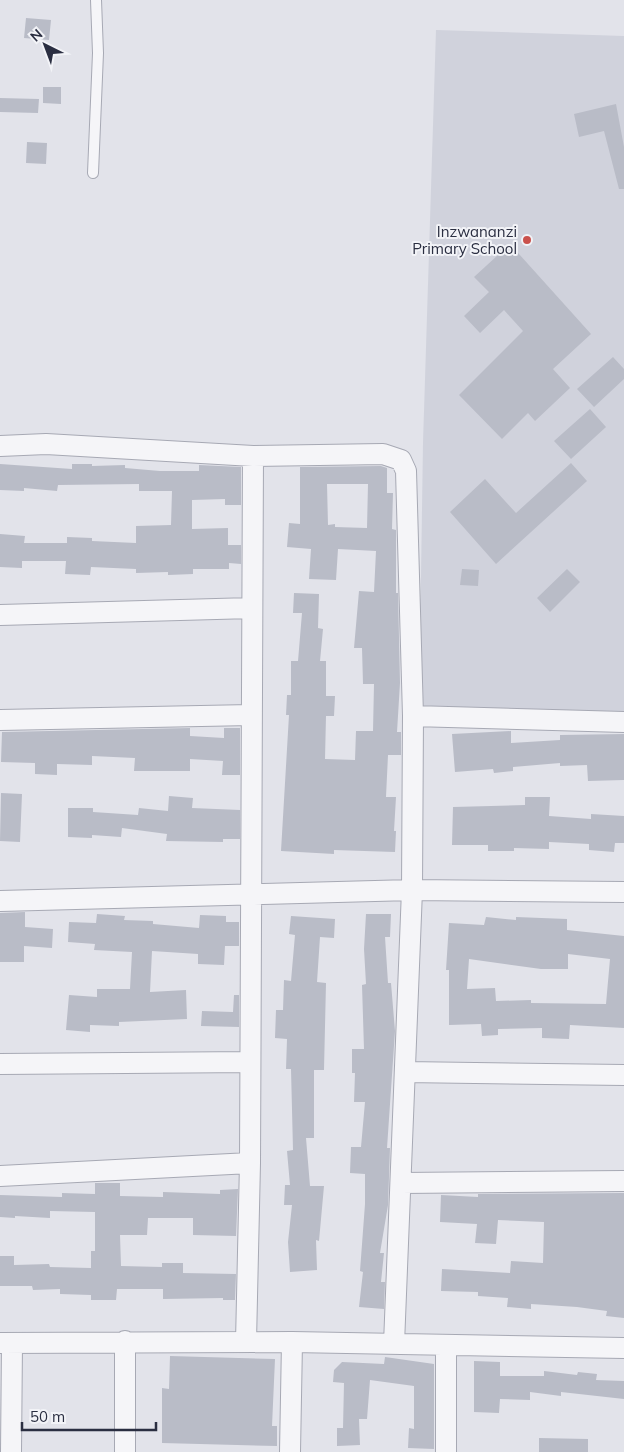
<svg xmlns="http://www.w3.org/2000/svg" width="624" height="1452" font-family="Mulish,sans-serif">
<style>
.built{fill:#d0d2dc}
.building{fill:#b9bcc7;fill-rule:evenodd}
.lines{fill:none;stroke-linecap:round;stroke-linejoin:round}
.service-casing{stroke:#a7a9b4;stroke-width:12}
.minor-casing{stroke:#a7a9b4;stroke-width:22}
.service{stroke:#f5f5f8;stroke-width:10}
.minor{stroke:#f5f5f8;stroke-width:20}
.poi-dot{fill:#ca514c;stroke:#f2f3f7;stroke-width:2}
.labels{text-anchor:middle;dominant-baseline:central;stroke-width:4;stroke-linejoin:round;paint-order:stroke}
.poi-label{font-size:15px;fill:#2a2e41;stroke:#f2f3f7;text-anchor:end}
</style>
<rect width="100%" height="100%" fill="#e2e3ea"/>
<path class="built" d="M436,30L624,36V713L419,710L423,443Z"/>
<path class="building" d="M26,18L51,20L49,40L24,38Z
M43,87H61V104L43,103Z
M0,98L39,99L38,113L0,112Z
M616,104L624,147V189H619L604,131L579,137L574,114Z
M27,142L47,143L46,164L26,163Z
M510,244L591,334L553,369L570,388L535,421L528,413L502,439L459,395L523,331L504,310L480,333L464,316L489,292L474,277Z
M613,357L624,369V379L594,407L577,389Z
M590,409L606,427L571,459L554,441Z
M571,463L587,481L496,564L450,512L485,479L516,513Z
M0,464L72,469V464H92V466L125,465V468L160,471H199V465L241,467V505H225V499L192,500V529L228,528V545H241V564L229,563V569H193V574L168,575V572L136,573V569L91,567L90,575L65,574L66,561H22V568L0,567V534L25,536L24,543H67V537L92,538V541L136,543V526L171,525L172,491H139V484L58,485L57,491L24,488V491L0,490Z
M381,466L387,468V493H393L392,529L396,530V593H398L400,683L397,732H401V755H388L386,797H396L394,831H396L395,852L334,850V854L281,851L289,715H286L287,695H291V661H298L302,613H293L294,593L319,594L318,628L323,629L320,661H326V696H335L334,716H326L325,759L355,760L356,731H373L374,684H363L362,648H354L359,591L374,592L376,551L338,549L336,580L309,579L311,549L287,547L289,523L300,524V467ZM327,484H368L367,528L335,527V524L328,525Z
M462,569L479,570L478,586L460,585Z
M567,569L580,582L550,612L537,598Z
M190,728V736L224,738V728H240V775H222L223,761L190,759V771H134L135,758L92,756V765L57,764V775L35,774V763L1,762L2,732Z
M511,731V743L560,740V735L624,734V780L588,781L587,765L560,766V763L513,767V771L494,773L493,769L455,772L452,734Z
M1,793L22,794L20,842L0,841Z
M169,796L193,798L192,808L240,810V839H223V842L166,841L167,834L122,828L121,837L92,835V838L68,837V808H93V812L138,815L139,808L168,811Z
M525,797H550L549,816L591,819V814L624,816V843H615L614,852L589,850V844L549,842V849L514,848V851H488V845H452L453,807L525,805Z
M25,912V927L53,929L52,948L24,946V962H0V913Z
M97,914L125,916L124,920L153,921V924L199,928L200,915L226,916V922H239V946H225L224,965L198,964V954L152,951L150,992L186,990L187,1019L119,1022V1026L90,1025V1032L66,1030L69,995L97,997V989H130L132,952L94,950L95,944L68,942L69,922L96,923Z
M366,914H391L390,937H385L388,983H391L395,1031L387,1148H390L388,1205L380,1253H384L381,1282H385L384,1309L359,1307L363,1272L360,1271L365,1204V1174L350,1173L351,1147H361L365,1102H354L355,1073H352V1049H364L362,985L366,984L364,949Z
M291,916L335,919L334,938L320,937L317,982L326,983L324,1070H314V1138H306L310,1186H324L319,1241L316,1240L317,1270L290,1272L288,1242L292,1205H284L285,1185H290L287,1151L293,1150L291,1069H286L287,1039L275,1038L276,1010H283L284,980L291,981L295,935L289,934Z
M486,917L516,920V917L567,919V930L624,936V1028L570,1025L569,1039L542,1038V1028L498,1029V1035L482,1036L481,1024L449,1025V970H446L449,923L484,925ZM568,954L610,959L606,1004L531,1003V1000L496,1001L495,988L467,989L469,959L541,969H568Z
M234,995H239V1027L201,1026L202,1011L233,1012Z
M95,1183H120V1196L163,1197V1192L220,1194V1190L238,1189L236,1236L193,1235V1218H148L147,1235H120L121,1266L162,1267V1263H183V1273L236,1274L235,1300H223V1298L163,1299V1289H117L116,1300H91V1295L60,1294V1289L33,1290L32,1286H0V1256H14V1265L49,1264L50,1267L91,1268V1251H95V1212L50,1211V1218L15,1216V1218L0,1217V1195L62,1197V1193L95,1194Z
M624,1193V1318L606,1316L607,1311L577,1307L531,1304V1309L507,1307L508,1298L478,1296V1292L441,1291L442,1269L510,1273L511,1261L543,1263L544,1222L498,1220L496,1244L475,1243L477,1224L440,1222L441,1195L478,1197V1194Z
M170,1356L275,1359L272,1426H277V1446L162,1443V1388L169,1389Z
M385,1357L434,1364V1449L408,1448L409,1428L414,1429V1386L370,1380L367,1419H359L360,1445L337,1446V1428H343L344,1383L333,1382L334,1370L342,1362L384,1364Z
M474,1361L500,1362V1376H544V1371L577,1375L578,1372L597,1374L596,1380L624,1381V1399L561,1392V1396L530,1392V1400L500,1399L499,1413L474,1412Z
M539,1438L588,1439V1452H539Z"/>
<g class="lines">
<g class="service-casing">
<path id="service" d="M93,173L98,53L96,0"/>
</g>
<g class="minor-casing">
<path id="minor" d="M0,446L46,444L253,456L383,454L401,460L406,471L413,716L412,890L394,1344
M0,615L252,608
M413,716L624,722
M0,720L251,715
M0,901L412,890L624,892
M0,1064L250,1062
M405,1072L624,1075
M0,1176L250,1163
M401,1183L624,1181
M246,1342L250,1163L253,456
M0,1343L292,1342L624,1348
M446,1346V1452
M11,1452L12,1343
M125,1452V1341
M290,1452L292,1342"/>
</g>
<use href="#service" class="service"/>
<use href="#minor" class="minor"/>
</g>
<circle class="poi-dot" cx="527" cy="240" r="5"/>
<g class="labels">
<g class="poi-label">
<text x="517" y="231">Inzwananzi<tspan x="517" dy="17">Primary School</tspan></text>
</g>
</g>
<g transform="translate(45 45) rotate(318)" stroke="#f2f3f7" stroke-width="4" paint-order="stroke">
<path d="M0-4L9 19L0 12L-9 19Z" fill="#2a2e41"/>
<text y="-8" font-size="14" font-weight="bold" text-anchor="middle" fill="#2a2e41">N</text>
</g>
<path d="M22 1422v8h134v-8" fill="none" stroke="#2a2e41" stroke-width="2.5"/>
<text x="30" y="1422" font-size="15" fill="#2a2e41" stroke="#f2f3f7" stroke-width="4" paint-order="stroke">50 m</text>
</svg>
